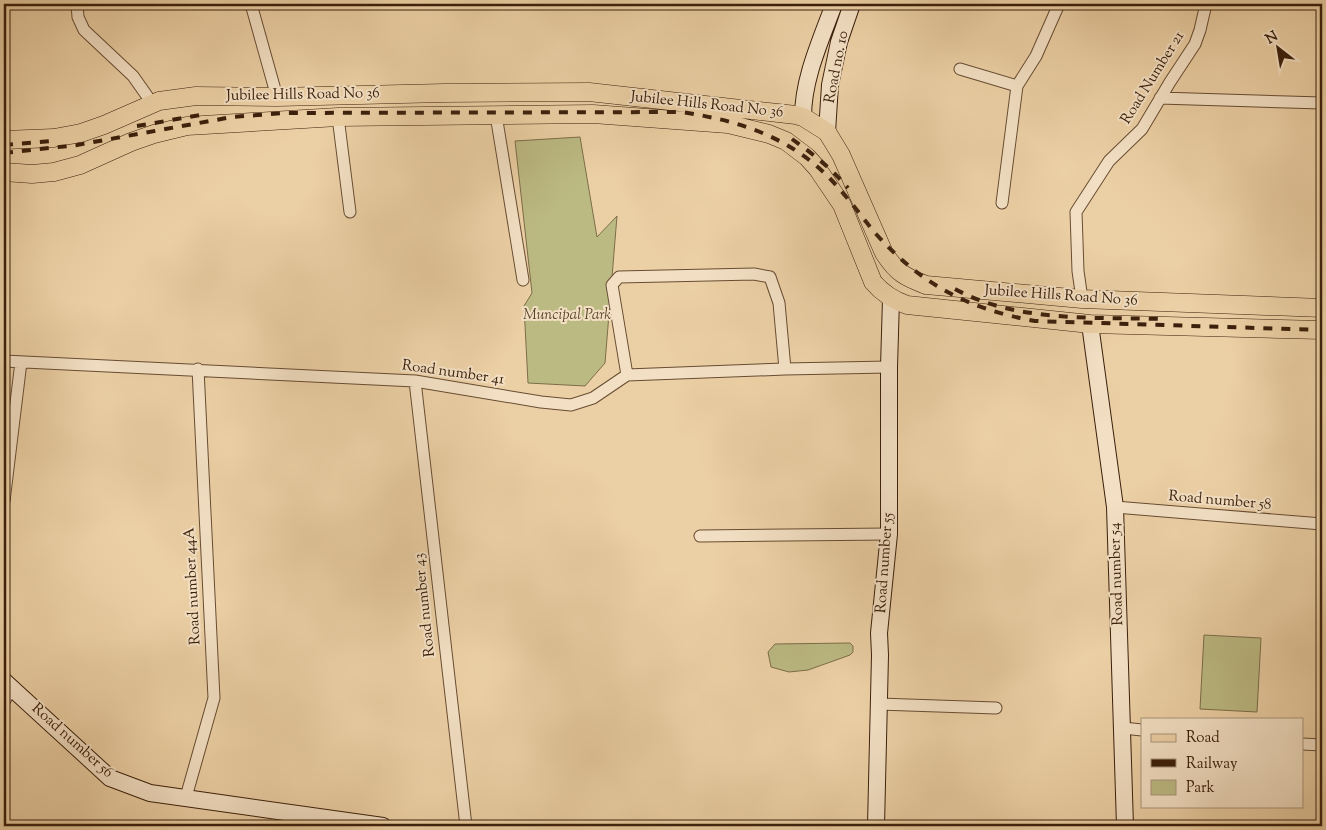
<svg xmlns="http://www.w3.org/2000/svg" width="1326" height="830" font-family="'Sorts Mill Goudy',serif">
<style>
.green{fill:#bcba83;stroke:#7c6d48}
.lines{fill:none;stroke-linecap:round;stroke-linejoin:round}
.street-casing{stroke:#674c32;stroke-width:13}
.secondary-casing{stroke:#3b200c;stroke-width:18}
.primary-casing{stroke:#3b200c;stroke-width:19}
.street{stroke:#f3e0c4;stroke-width:11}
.secondary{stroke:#f3e0c4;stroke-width:16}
.primary{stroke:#ecd0a5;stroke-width:18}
.rail{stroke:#3b200c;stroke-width:4;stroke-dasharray:9 9;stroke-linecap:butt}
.labels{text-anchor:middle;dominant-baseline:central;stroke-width:4;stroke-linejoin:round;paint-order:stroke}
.street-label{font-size:15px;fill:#3b200c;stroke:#f3e0c4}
.park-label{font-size:15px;font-style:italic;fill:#5b462a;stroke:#f3e0c4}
</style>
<rect width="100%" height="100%" fill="#ecd0a5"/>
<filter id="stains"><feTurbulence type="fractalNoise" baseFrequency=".004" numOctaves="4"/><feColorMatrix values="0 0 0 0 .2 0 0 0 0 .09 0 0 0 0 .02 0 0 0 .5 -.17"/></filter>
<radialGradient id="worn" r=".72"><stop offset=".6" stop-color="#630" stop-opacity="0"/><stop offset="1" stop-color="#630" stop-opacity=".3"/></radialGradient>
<path class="green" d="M580,137L597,237L617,216L605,363L585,386L528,383L524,306L532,293L515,141Z
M1204,635L1261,638L1257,712L1200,709Z
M850,643L853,646V652L850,655L808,670L789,672L771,667L768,652L775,644Z"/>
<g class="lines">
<g class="street-casing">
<path id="street" d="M77,4L78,17L84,30L133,76L152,103
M251,4L277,97
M960,69L1017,86
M1160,98L1322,103
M496,115L523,280
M338,117L350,212
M1002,203L1017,86L1036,56L1059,4
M1082,299L1078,271L1076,212L1109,161L1142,129L1170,82L1195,44L1200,30L1206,4
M4,361L415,381L541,402L571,405L593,398L627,375L785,369L889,367
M627,375L612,285L619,277L754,274L770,277L779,303L785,369
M415,381L466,826
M4,501L21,362
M1115,507L1322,524
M700,536L889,534
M4,702L12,687
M879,704L996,708
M1123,728L1142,730
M1302,744L1322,745
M186,797L214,698L198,369"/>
</g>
<g class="secondary-casing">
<path id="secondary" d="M803,117C803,78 821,40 834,4
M827,132L830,85L839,42L852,4
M1090,324L1115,507L1125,826
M4,681L110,778L150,793L383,826
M876,826L880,655L879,633L889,534V367L891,299"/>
</g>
<g class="primary-casing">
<path id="primary" d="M4,140L54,138L81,133L104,125L159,101L196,96L277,97L444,93L589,92L796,115L803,117L827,132L841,155L884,253C897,273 905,277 926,285L1082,299L1322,308
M4,172L32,174L54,172L80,165L131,142L154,134L187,126L338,117L593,114L728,124L769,134L786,141L807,157L817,168L842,205L873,282C883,294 893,300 907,305L1090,324L1322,330"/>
</g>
<use href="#street" class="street"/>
<use href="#secondary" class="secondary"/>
<use href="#primary" class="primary"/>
<path class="rail" d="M137,126L206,114
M792,139C813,154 832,169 848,188
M4,145L51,141
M4,153L77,145L232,117L284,113L681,112C729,119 775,132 813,163C838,183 856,210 876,234C922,285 968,309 1035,321L1322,330
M955,289C1016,323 1098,317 1166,319"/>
</g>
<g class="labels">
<g class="street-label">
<text transform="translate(837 67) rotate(-79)">Road no. 10</text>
<text transform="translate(1153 78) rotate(-58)">Road Number 21</text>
<text transform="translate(303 95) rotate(-1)">Jubilee Hills Road No 36</text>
<text transform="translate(707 105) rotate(6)">Jubilee Hills Road No 36</text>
<text transform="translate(1061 296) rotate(4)">Jubilee Hills Road No 36</text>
<text transform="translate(453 373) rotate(8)">Road number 41</text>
<text transform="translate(1220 501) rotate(5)">Road number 58</text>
<text transform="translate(885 563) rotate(-86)">Road number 55</text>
<text transform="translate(1117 574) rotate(-92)">Road number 54</text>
<text transform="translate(193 586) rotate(-93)">Road number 44A</text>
<text transform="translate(425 605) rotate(-96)">Road number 43</text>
<text transform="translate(72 741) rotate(42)">Road number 56</text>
</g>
<g class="park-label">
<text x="567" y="315">Muncipal Park</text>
</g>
</g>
<rect width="1326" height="830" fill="none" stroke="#ecd0a5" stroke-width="20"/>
<rect x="5" y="5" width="1316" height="820" fill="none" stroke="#3b200c" stroke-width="2.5"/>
<rect x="10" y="10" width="1306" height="810" fill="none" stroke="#3b200c"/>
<rect x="1141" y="718" width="162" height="90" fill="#f3e0c4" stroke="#a9937a"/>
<rect x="1151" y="734" width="25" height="8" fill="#ecd0a5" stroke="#a9937a"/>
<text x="1186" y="742" font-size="15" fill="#3b200c">Road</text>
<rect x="1151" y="759" width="25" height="8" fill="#3b200c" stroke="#a9937a"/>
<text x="1186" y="768" font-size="15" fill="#3b200c">Railway</text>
<rect x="1151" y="780" width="25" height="15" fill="#bcba83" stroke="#a9937a"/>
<text x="1186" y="792" font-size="15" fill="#3b200c">Park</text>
<g transform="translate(1278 48) rotate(329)" stroke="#f3e0c4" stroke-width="4" paint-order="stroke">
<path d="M0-4L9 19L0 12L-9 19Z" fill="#3b200c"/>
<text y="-8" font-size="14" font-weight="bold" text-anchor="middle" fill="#3b200c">N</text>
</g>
<rect width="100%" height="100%" filter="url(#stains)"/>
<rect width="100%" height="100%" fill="url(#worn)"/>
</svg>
